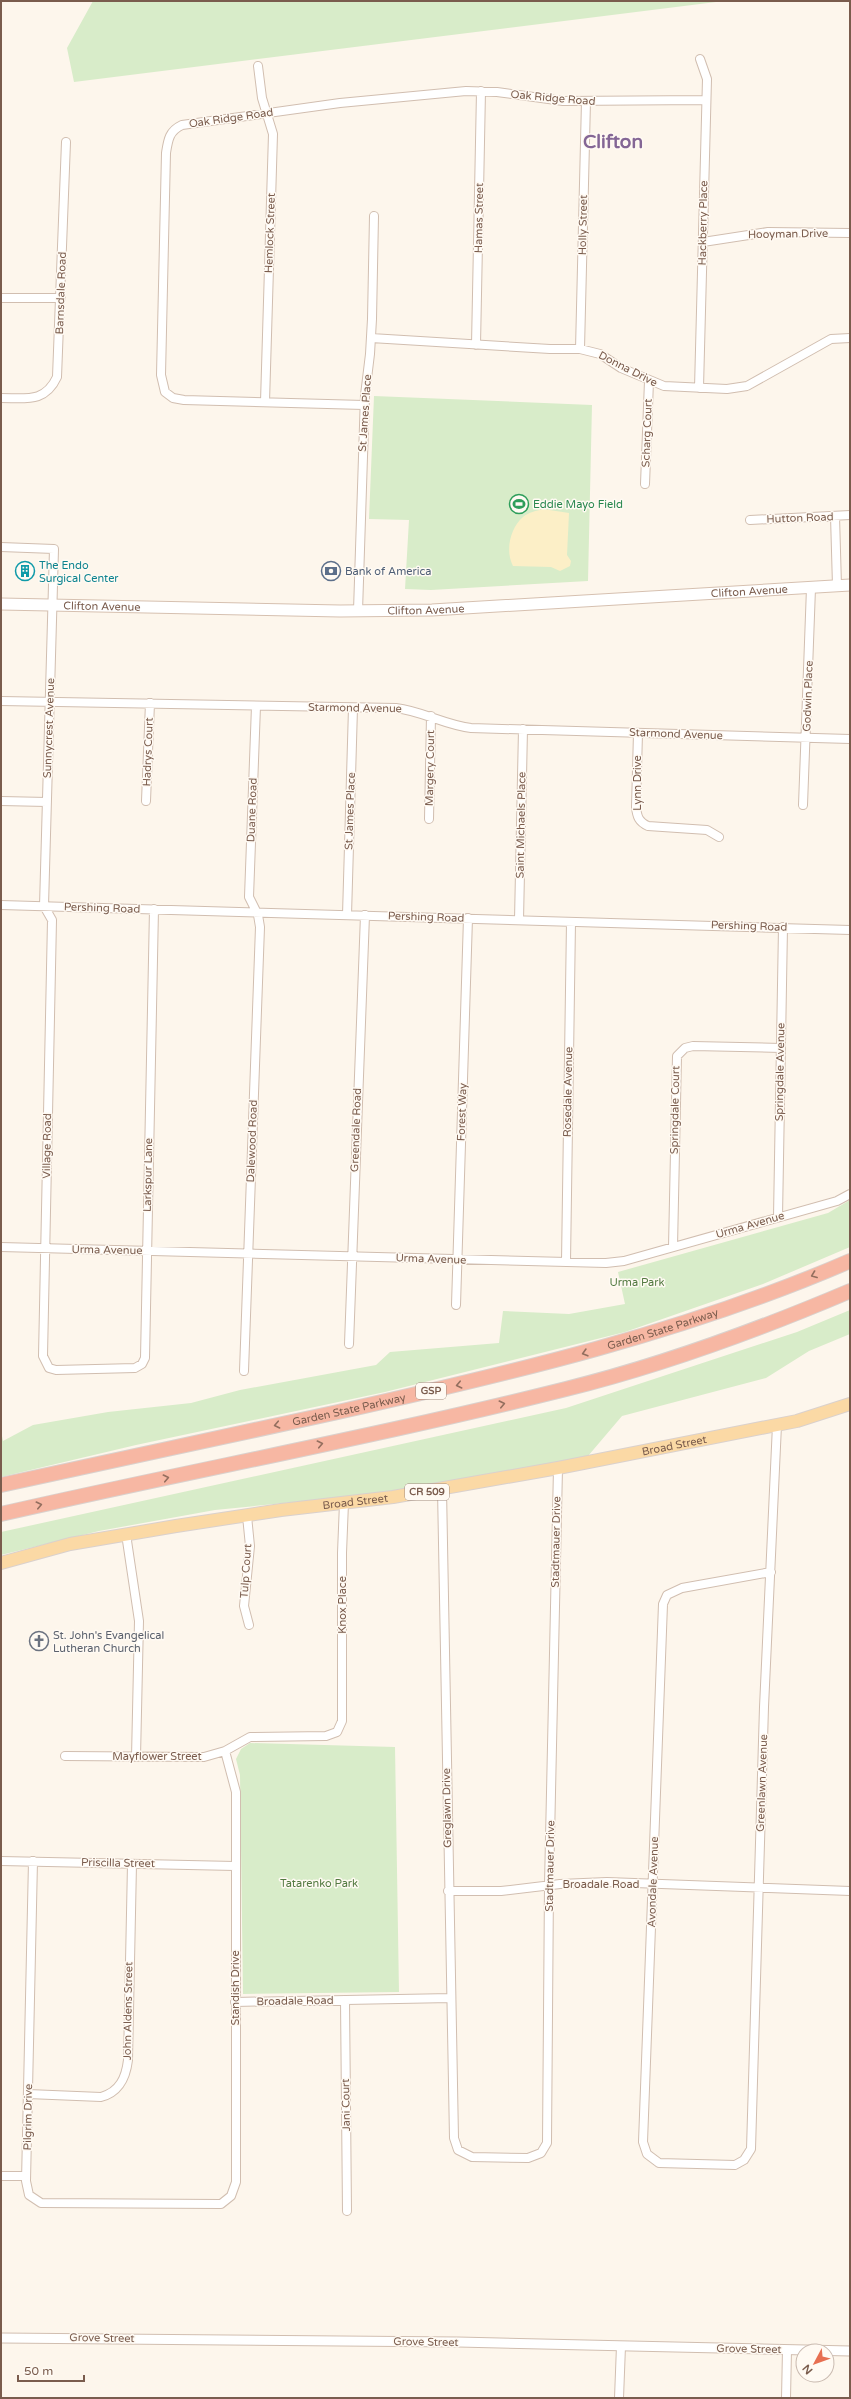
<svg xmlns="http://www.w3.org/2000/svg" width="851" height="2399" font-family="'Varela Round',sans-serif">
<style>
.green{fill:#d8ecc9}
.sand{fill:#fcefc7}
.lines{fill:none;stroke-linecap:round;stroke-linejoin:round}
.minor-casing{stroke:#d1beb0;stroke-width:10}
.tertiary-casing{stroke:#d1beb0;stroke-width:11}
.secondary-casing{stroke:#d6c0b0;stroke-width:13}
.primary-casing{stroke:#dad1cd;stroke-width:14}
.motorway-casing{stroke:#dad1cd;stroke-width:16}
.minor{stroke:#fff;stroke-width:8}
.tertiary{stroke:#fff;stroke-width:9}
.secondary{stroke:#fff;stroke-width:11}
.primary{stroke:#fbd9a5;stroke-width:12}
.motorway{stroke:#f7b7a3;stroke-width:14}
.oneway{stroke:#936e5e}
.labels{text-anchor:middle;dominant-baseline:central;stroke-width:3;stroke-linejoin:round;paint-order:stroke}
.shield{fill:#fffaf3;stroke:#a28b7f;stroke-width:1}
.shield-label{font-size:10px;font-weight:bold;fill:#7a5c4d}
.street-label{font-size:11px;fill:#7a5c4d;stroke:#fffaf3}
.leisure-label{font-size:11px;fill:#27864d;stroke:#fffaf3;text-anchor:start}
.culture-label{font-size:11px;fill:#0d838f;stroke:#fffaf3;text-anchor:start}
.service-label{font-size:11px;fill:#4e5e75;stroke:#fffaf3;text-anchor:start}
.park-label{font-size:11px;fill:#537a41;stroke:#fffaf3}
.worship-label{font-size:11px;fill:#5b616d;stroke:#fffaf3;text-anchor:start}
.town-label{font-size:19px;font-weight:bold;fill:#846695;stroke:#fffaf3}
</style>
<rect width="100%" height="100%" fill="#fdf6ec"/>
<path class="green" d="M93,1H724L74,82L67,48Z
M374,396L592,405L588,581L431,590L405,589L409,520L369,519Z
M850,1200V1247L763,1284L625,1332L385,1392L136,1445L1,1477V1431L3,1441L33,1425L108,1412L191,1403L240,1390L376,1365L390,1352L499,1343L503,1311L569,1314L625,1304L618,1272L828,1213Z
M850,1310V1334L809,1351L766,1378L622,1416L588,1456L482,1477L375,1494L215,1510L99,1531L1,1555V1532L566,1408L797,1332Z
M250,1743L395,1747L399,1992L243,1994L240,1775L236,1759L241,1749Z"/>
<path class="sand" d="M543,509L569,513L567,555L571,561L570,566L560,571L551,567L513,566C505,551 510,528 523,517C529,512 536,511 543,509Z"/>
<g class="lines">
<g class="minor-casing">
<path id="minor" d="M258,66L262,98L273,134L265,402
M703,242L768,232L850,233
M1,298H61
M371,338L550,349H580L600,354L621,368L664,386L727,389L747,386L831,339L850,338
M476,345L481,91
M580,349L586,101
M699,388L707,79L700,59
M1,398C26,398 45,403 57,377L66,142
M364,405L184,400L173,398L165,392L161,375L166,153C168,140 169,131 182,125L340,103L466,91L497,92L563,101L706,100
M645,484L649,381
M835,516L837,586
M750,520L850,515
M1,547L54,549L44,906L52,920L43,1356L49,1368L56,1370L135,1368L142,1364L145,1358L154,909
M358,611L365,395L370,354L372,319L374,216
M1,701L396,708C422,711 445,725 471,728L850,739
M638,733L636,807C637,817 639,822 648,826L707,830L719,837
M1,801L47,802
M146,801L150,703
M803,805L811,588
M429,819L431,716
M1,905L850,930
M347,915L353,708
M519,920L523,729
M778,1217L783,927
M1,1247L606,1263L624,1261L837,1201L850,1194
M673,1247L677,1056L685,1048L693,1046L781,1048
M566,1262L571,922
M456,1305L468,918
M349,1344L365,915
M244,1371L260,927L258,915L249,897L256,706
M442,1489L454,2138L458,2150L472,2157L528,2158L541,2153L547,2143L549,1885L558,1468
M247,1516L250,1546L244,1606L249,1625
M126,1534L139,1621L136,1757
M771,1572L682,1588L667,1595L663,1604L643,2142L647,2154L659,2163L735,2165L744,2160L751,2149L764,1707L777,1425
M65,1756L204,1757L225,1751L250,1737L326,1736L337,1732L342,1721V1553L344,1503
M1,1861L235,1866
M33,1861L26,2181L29,2195L41,2203L221,2204L231,2196L236,2182V1792L225,1751
M448,1891H501L560,1884L607,1882L850,1891
M345,2000L347,2211
M235,2002L451,1998
M28,2094L101,2097C120,2092 126,2077 128,2060L132,1864
M1,2176H26
M619,2398L621,2346
M786,2398L787,2350"/>
</g>
<g class="tertiary-casing">
<path id="tertiary" d="M1,2338L458,2342L850,2351"/>
</g>
<g class="secondary-casing">
<g id="secondary">
<path id="s1" d="M1,604L340,611L432,610L850,585"/>
</g>
</g>
<g class="primary-casing">
<g id="primary">
<path id="s2" d="M1,1563L70,1544L176,1526L281,1510L393,1497L558,1468L797,1421L850,1404"/>
</g>
</g>
<g class="motorway-casing">
<g id="motorway">
<path id="s3" d="M1,1485C113,1461 226,1436 338,1412C512,1373 686,1332 850,1261"/>
<path d="M1,1514C189,1471 379,1436 566,1389C663,1365 758,1330 850,1291"/>
</g>
</g>
<use href="#minor" class="minor"/>
<use href="#tertiary" class="tertiary"/>
<use href="#secondary" class="secondary"/>
<use href="#primary" class="primary"/>
<use href="#motorway" class="motorway"/>
</g>
<defs><path id="oneway-chevron" d="M-2-3.5L2.5 0L-2 3.5" fill="none" stroke-width="1.6" stroke-linecap="round" stroke-linejoin="round"/></defs>
<g class="oneway">
<use href="#oneway-chevron" transform="translate(814 1275) rotate(159)"/>
<use href="#oneway-chevron" transform="translate(585 1353) rotate(164)"/>
<use href="#oneway-chevron" transform="translate(459 1385) rotate(167)"/>
<use href="#oneway-chevron" transform="translate(502 1404) rotate(-13)"/>
<use href="#oneway-chevron" transform="translate(277 1425) rotate(168)"/>
<use href="#oneway-chevron" transform="translate(320 1444) rotate(-12)"/>
<use href="#oneway-chevron" transform="translate(166 1478) rotate(-12)"/>
<use href="#oneway-chevron" transform="translate(39 1505) rotate(-13)"/>
</g>
<defs>
<g id="stadium-ring" transform="scale(1)"><circle r="9.5" fill="#fffaf3" stroke="#2e9e5b" stroke-width="1.5"/><path d="M0-5a6.5 5 0 1 0 0 10a6.5 5 0 1 0 0-10ZM-3.5-1.8h7v3.6h-7Z" fill="#2e9e5b"/></g>
<g id="building-ring" transform="scale(1)"><circle r="9.5" fill="#fffaf3" stroke="#0f9aa8" stroke-width="1.5"/><path d="M-4-6H4V6H1V3H-1V6H-4ZM-2.5-4.3h1.7v1.8h-1.7ZM.8-4.3h1.7v1.8H.8ZM-2.5-1h1.7V.8h-1.7ZM.8-1h1.7V.8H.8Z" fill="#0f9aa8"/></g>
<g id="bank-ring" transform="scale(1)"><circle r="9.5" fill="#fffaf3" stroke="#5c6f8a" stroke-width="1.5"/><path d="M-6-4H6V4H-6ZM0-2.3a2.3 2.3 0 1 0 0 4.6a2.3 2.3 0 1 0 0-4.6Z" fill="#5c6f8a"/></g>
<g id="church-ring" transform="scale(1)"><circle r="9.5" fill="#fffaf3" stroke="#6b7280" stroke-width="1.5"/><path d="M-1.2-6h2.4v3.5h3.3v2.4h-3.3V6h-2.4V-.1h-3.3v-2.4h3.3Z" fill="#6b7280"/></g>
</defs>
<g fill-rule="evenodd">
<use href="#stadium-ring" x="519" y="504"/>
<use href="#building-ring" x="25" y="571"/>
<use href="#bank-ring" x="331" y="571"/>
<use href="#church-ring" x="39" y="1641"/>
</g>
<g class="labels">
<g class="shield">
<rect x="416" y="1383" width="30" height="16" rx="3"/>
<rect x="405" y="1484" width="44" height="16" rx="3"/>
</g>
<g class="shield-label">
<text x="431" y="1391">GSP</text>
<text x="427" y="1492">CR 509</text>
</g>
<g class="street-label">
<text transform="translate(553 98) rotate(5)">Oak Ridge Road</text>
<text transform="translate(231 118) rotate(-8)">Oak Ridge Road</text>
<text transform="translate(479 218) rotate(-89)">Hamas Street</text>
<text transform="translate(703 223) rotate(-89)">Hackberry Place</text>
<text transform="translate(583 225) rotate(-89)">Holly Street</text>
<text transform="translate(270 233) rotate(-88)">Hemlock Street</text>
<text transform="translate(788 234) rotate(-1)">Hooyman Drive</text>
<text transform="translate(61 293) rotate(-88)">Barnsdale Road</text>
<text transform="translate(628 369) rotate(27)">Donna Drive</text>
<text transform="translate(365 413) rotate(-86)">St James Place</text>
<text transform="translate(647 433) rotate(-88)">Scharg Court</text>
<text transform="translate(800 518) rotate(-2)">Hutton Road</text>
<text stroke="none"><textPath href="#s1" startOffset="749">Clifton Avenue</textPath></text>
<text stroke="none"><textPath href="#s1" startOffset="101">Clifton Avenue</textPath></text>
<text stroke="none"><textPath href="#s1" startOffset="425">Clifton Avenue</textPath></text>
<text transform="translate(808 696) rotate(-88)">Godwin Place</text>
<text transform="translate(355 708) rotate(1)">Starmond Avenue</text>
<text transform="translate(49 728) rotate(-88)">Sunnycrest Avenue</text>
<text transform="translate(676 734) rotate(2)">Starmond Avenue</text>
<text transform="translate(148 752) rotate(-88)">Hadrys Court</text>
<text transform="translate(430 768) rotate(-89)">Margery Court</text>
<text transform="translate(637 783) rotate(-90)">Lynn Drive</text>
<text transform="translate(252 810) rotate(-88)">Duane Road</text>
<text transform="translate(350 811) rotate(-88)">St James Place</text>
<text transform="translate(521 825) rotate(-89)">Saint Michaels Place</text>
<text transform="translate(102 908) rotate(2)">Pershing Road</text>
<text transform="translate(426 917) rotate(2)">Pershing Road</text>
<text transform="translate(749 926) rotate(2)">Pershing Road</text>
<text transform="translate(780 1072) rotate(-89)">Springdale Avenue</text>
<text transform="translate(568 1092) rotate(-89)">Rosedale Avenue</text>
<text transform="translate(675 1110) rotate(-89)">Springdale Court</text>
<text transform="translate(462 1112) rotate(-88)">Forest Way</text>
<text transform="translate(356 1130) rotate(-88)">Greendale Road</text>
<text transform="translate(252 1141) rotate(-88)">Dalewood Road</text>
<text transform="translate(47 1146) rotate(-89)">Village Road</text>
<text transform="translate(148 1175) rotate(-89)">Larkspur Lane</text>
<text transform="translate(750 1225) rotate(-16)">Urma Avenue</text>
<text transform="translate(107 1250) rotate(1)">Urma Avenue</text>
<text transform="translate(431 1259) rotate(2)">Urma Avenue</text>
<text stroke="none"><textPath href="#s3" startOffset="680">Garden State Parkway</textPath></text>
<text stroke="none"><textPath href="#s3" startOffset="356">Garden State Parkway</textPath></text>
<text stroke="none"><textPath href="#s2" startOffset="684">Broad Street</textPath></text>
<text stroke="none"><textPath href="#s2" startOffset="360">Broad Street</textPath></text>
<text transform="translate(556 1542) rotate(-89)">Stadtmauer Drive</text>
<text transform="translate(246 1571) rotate(-86)">Tulp Court</text>
<text transform="translate(342 1605) rotate(-90)">Knox Place</text>
<text x="157" y="1756">Mayflower Street</text>
<text transform="translate(762 1783) rotate(-88)">Greenlawn Avenue</text>
<text transform="translate(447 1808) rotate(-91)">Greglawn Drive</text>
<text transform="translate(118 1863) rotate(1)">Priscilla Street</text>
<text transform="translate(550 1866) rotate(-89)">Stadtmauer Drive</text>
<text transform="translate(653 1882) rotate(-88)">Avondale Avenue</text>
<text x="601" y="1884">Broadale Road</text>
<text transform="translate(235 1988) rotate(-90)">Standish Drive</text>
<text transform="translate(295 2001) rotate(-1)">Broadale Road</text>
<text transform="translate(128 2011) rotate(-89)">John Aldens Street</text>
<text transform="translate(346 2105) rotate(-91)">Jani Court</text>
<text transform="translate(28 2117) rotate(-89)">Pilgrim Drive</text>
<text transform="translate(102 2338) rotate(1)">Grove Street</text>
<text transform="translate(426 2342) rotate(1)">Grove Street</text>
<text transform="translate(749 2349) rotate(1)">Grove Street</text>
</g>
<g class="leisure-label">
<text x="533" y="504">Eddie Mayo Field</text>
</g>
<g class="culture-label">
<text x="39" y="565">The Endo<tspan x="39" dy="13">Surgical Center</tspan></text>
</g>
<g class="service-label">
<text x="345" y="571">Bank of America</text>
</g>
<g class="park-label">
<text x="637" y="1282">Urma Park</text>
<text x="319" y="1883">Tatarenko Park</text>
</g>
<g class="worship-label">
<text x="53" y="1635">St. John's Evangelical<tspan x="53" dy="13">Lutheran Church</tspan></text>
</g>
<g class="town-label">
<text x="613" y="142">Clifton</text>
</g>
</g>
<rect width="851" height="2399" fill="none" stroke="#7a5c4d" stroke-width="4"/>
<g transform="translate(815 2363) rotate(229)"><circle r="19" fill="#fffaf3" stroke="#cabbb1"/>
<path d="M0-3L7 15L0 10L-7 15Z" fill="#e76f51"/>
<text y="-6" font-size="11" font-weight="bold" text-anchor="middle" fill="#7a5c4d">N</text>
</g>
<path d="M18 2375v6h66v-6" fill="none" stroke="#7a5c4d" stroke-width="2"/>
<text x="24" y="2375" font-size="12" fill="#7a5c4d" stroke="#fffaf3" stroke-width="3" paint-order="stroke">50 m</text>
</svg>
